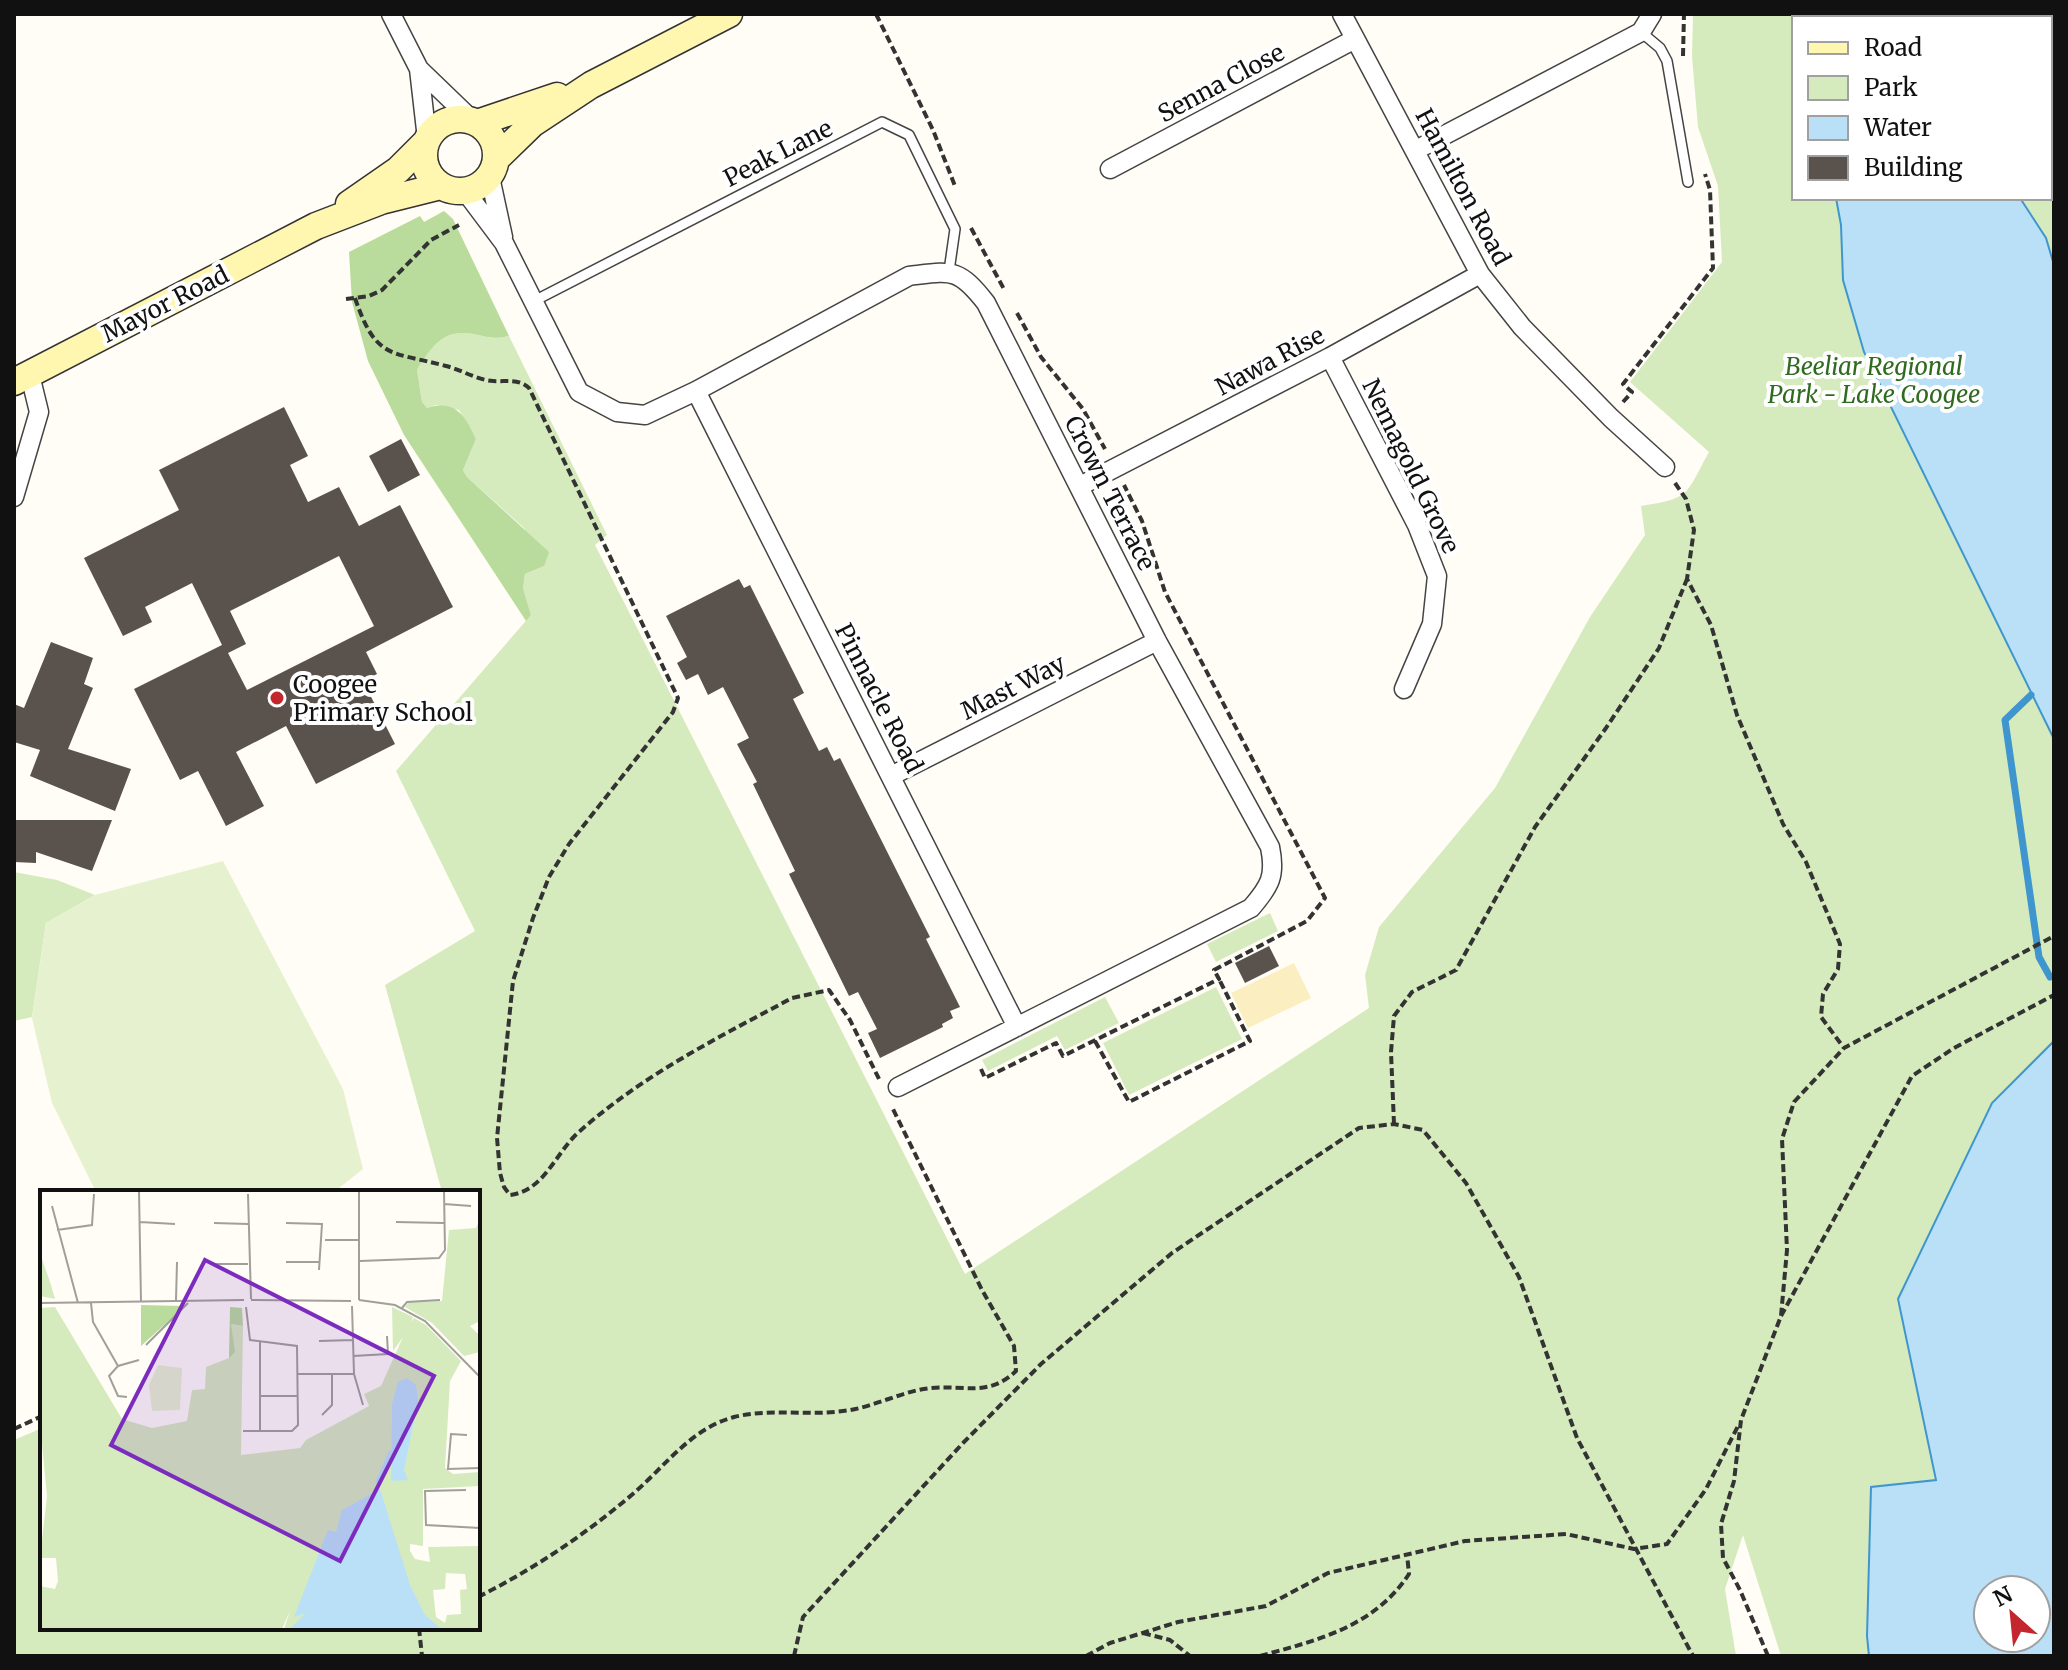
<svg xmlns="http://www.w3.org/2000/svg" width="2068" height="1670" font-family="Merriweather,serif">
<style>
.green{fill:#d5ebbd;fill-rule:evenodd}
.forest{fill:#b9dc9c}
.sand{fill:#fbeec1}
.pitch{fill:#e6f2cf}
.water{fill:#b9e0f7;stroke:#3f96cf;stroke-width:2;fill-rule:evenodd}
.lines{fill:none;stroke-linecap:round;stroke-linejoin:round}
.stream{stroke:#3f96cf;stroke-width:7}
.building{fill:#5a524d;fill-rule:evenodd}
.service-casing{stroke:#444;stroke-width:12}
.minor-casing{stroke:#444;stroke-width:21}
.secondary-casing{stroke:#333;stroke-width:29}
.path{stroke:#333;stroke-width:4;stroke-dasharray:8 4;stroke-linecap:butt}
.service{stroke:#fff;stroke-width:9}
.minor{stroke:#fff;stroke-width:18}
.secondary{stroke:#fff6b0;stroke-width:26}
.poi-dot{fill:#c4262e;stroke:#fff;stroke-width:3}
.labels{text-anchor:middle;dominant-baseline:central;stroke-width:8;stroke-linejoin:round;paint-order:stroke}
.street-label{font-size:24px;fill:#111;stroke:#fff}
.park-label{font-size:24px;font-style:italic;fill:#2f6b1f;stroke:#fff}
.poi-label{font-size:24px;fill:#111;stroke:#fff;text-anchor:start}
.inset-river{fill:none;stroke:#b9e0f7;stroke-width:4}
.inset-road{fill:none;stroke:#a09f9a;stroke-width:2}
.view{fill:#7b2cbf;fill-opacity:0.15;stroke:#7b2cbf;stroke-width:4}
.inset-edge{fill:none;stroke:#111;stroke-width:4}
</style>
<rect width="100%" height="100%" fill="#fffdf5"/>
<path class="green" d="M1693,14H2054V1656H1781L1743,1535L1725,1589L1736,1656H14V1440L42,1428V1628H478V1192H442L385,985L475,931L396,771L531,615L523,588L525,574L544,566L524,528L467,477L463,470L476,439L459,410L436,405L427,408L422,402L417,370C433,345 444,327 478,335C491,338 496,339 509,336L607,535L595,545L965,1274L1369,1008L1365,975L1379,927L1495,788L1590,617L1645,535L1641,506C1692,498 1685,495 1709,452L1630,382L1722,262L1718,186L1698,127L1692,57ZM1794,18H2050V198H1794ZM1988,1590H2036V1638H1988Z
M14,872L57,880L95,895L46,923L32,1017L14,1021Z
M1270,913L1278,931L1216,962L1207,944Z
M1216,987L1242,1039L1129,1095L1103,1043Z
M1105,997L1119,1023L1065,1050L1057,1036L988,1071L982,1060Z"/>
<path class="forest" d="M444,211L453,219L509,336C496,339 491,338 478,335C444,327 433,345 417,370L422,402L427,408C456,399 465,416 476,439L463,470L467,477L549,552L544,566L525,574L523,588L531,615L526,621L404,435L368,361L352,302L349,252L420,216L424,222Z"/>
<path class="sand" d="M1294,963L1311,998L1248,1028L1231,993Z"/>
<path class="pitch" d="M223,861L343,1089L363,1169L334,1192H96L52,1103L32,1018L46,923L95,895Z"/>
<path class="water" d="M1836,198H2020L2046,238L2054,265V739L1864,352L1843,280L1841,225Z
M2054,1041V1656H1869L1867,1636L1871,1487L1936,1480L1898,1299L1992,1103ZM1988,1590H2036V1638H1988Z"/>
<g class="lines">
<path class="stream" d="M2031,695L2005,720L2039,957L2050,977"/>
</g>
<path class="building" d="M284,407L308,456L290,465L308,502L339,487L359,526L400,505L453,607L366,652L377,674L363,681L395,744L316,784L286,726L236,752L264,806L226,826L198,771L180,780L134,689L222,645L192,583L145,607L152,622L123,636L84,558L179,510L159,470ZM339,556L374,626L247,690L228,653L246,644L230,611Z
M401,439L420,475L388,492L369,456Z
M739,579L744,588L750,585L804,693L793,699L819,751L827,747L834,761L840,758L930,937L926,939L960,1007L950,1011L953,1018L942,1024L943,1027L880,1058L868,1033L877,1029L858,992L849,996L789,874L795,871L753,784L757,782L737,744L749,738L723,687L708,695L698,674L686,680L677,663L687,657L666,616Z
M51,642L93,658L84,684L93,688L68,749L131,769L115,811L30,776L40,750L14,742V704L24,708Z
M14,820H112L92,871L36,852V863L14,862Z
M1269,946L1279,966L1245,983L1235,963Z"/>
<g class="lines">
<g class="service-casing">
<path id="service" d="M1641,32L1660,48L1667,61L1688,182
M534,301L882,122L909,135L955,229L949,271"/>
</g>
<g class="minor-casing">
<path id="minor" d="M391,14L419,69L473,121
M1342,14L1480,274L1522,327L1611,418L1665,467
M419,69L427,139
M1416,150L1641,32L1652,14
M1110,169L1355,39
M490,177L503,237
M465,191L504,243L579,392L617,412L645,415L696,391L909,276C951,271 958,267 986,303L1157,641L1270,847C1276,876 1270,886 1251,908L898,1087
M1330,357L1417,525L1437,576L1432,624L1404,689
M696,391L1017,1027
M1080,486L1330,357L1480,274
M14,497L39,412L30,375
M891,776L1157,641"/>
</g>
<g class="secondary-casing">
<path id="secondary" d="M424 155a36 36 0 1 1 72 0a36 36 0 1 1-72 0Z
M477,123L557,96
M496,159L532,124L591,85L729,14
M349,204L398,170L425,143
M14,382L316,226L381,201L441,186"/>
</g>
<path class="path" d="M876,14L933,130L955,186
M1683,56L1684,14
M971,228L1005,291
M355,298C376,360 390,351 446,366C462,370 477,380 493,381C507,382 518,378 529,388L678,698L673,712L569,844L549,877L533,918L513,981L497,1138L500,1173L504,1187L510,1195C545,1191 556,1151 580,1131C643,1075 719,1037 792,998L829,990L850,1020L880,1081
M346,299L369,296L382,290L431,240L459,225
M1017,313L1041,357L1083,409L1105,449
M1623,402L1632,392L1623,384L1713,268L1710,190L1705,174
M1675,483L1686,499L1694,530L1687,579L1711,625L1737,715L1783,824L1806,862L1840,944L1838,969L1823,994L1821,1017L1844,1048
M1095,1041L1129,1102L1250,1041L1219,979
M981,1069L985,1078L1056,1043L1063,1056L1219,979L1214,970L1307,921L1325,898L1165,592L1142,521L1124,485
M1394,1124L1391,1052L1394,1016L1412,992L1456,970L1535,827L1606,728L1659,648L1687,579
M1781,1316L1912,1076L1954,1048L2054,995
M14,1429L42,1416
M478,1597C534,1569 586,1534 634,1493C666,1465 692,1428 734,1417C771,1408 807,1416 843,1411C873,1408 901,1391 931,1388C965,1385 989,1397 1016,1371L1014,1346L982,1290L892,1107
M419,1628L422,1656
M1143,1633L1170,1640L1190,1656
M794,1656L803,1617L963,1443L1041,1364L1172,1253L1359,1128L1394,1124L1423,1130L1466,1183L1519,1277L1577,1438L1693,1656
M1086,1656L1110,1643L1178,1622L1266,1606L1328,1573L1465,1541L1566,1534L1634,1549L1667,1544L1706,1489L1738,1426
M1260,1656C1318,1640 1374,1627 1409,1574L1407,1554
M1768,1656L1740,1590L1723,1558L1721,1524L1734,1481L1741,1420L1781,1316L1787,1250L1782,1139L1794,1102L1844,1048L2054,936"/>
<use href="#service" class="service"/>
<use href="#minor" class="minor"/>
<use href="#secondary" class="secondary"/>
</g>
<circle class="poi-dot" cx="277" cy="698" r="8"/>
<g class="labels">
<g class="street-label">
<text transform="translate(1221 83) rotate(-28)">Senna Close</text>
<text transform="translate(778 153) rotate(-27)">Peak Lane</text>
<text transform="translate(1463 187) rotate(62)">Hamilton Road</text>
<text transform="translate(165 304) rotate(-27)">Mayor Road</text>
<text transform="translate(1270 361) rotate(-28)">Nawa Rise</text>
<text transform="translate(1411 466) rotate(64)">Nemagold Grove</text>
<text transform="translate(1110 493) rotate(63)">Crown Terrace</text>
<text transform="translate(1013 687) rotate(-27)">Mast Way</text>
<text transform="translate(879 698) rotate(63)">Pinnacle Road</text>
</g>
<g class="park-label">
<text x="1874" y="366">Beeliar Regional<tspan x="1874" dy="28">Park - Lake Coogee</tspan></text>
</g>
<g class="poi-label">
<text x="293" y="684">Coogee<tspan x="293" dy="28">Primary School</tspan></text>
</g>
</g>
<g transform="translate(40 1190)">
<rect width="440" height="440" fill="#fffdf5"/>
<path d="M440,29V131L430,136L440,146V162L424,166L392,133L365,117L369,112L402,111L409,40L436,38ZM0,63L11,95L15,109L0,106ZM15,117L82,229L112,238L147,231L152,200L165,199L166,177L189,168L191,134L203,136L201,265L260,258L266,250L329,216L324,204L341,196L363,147L353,161L352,117L373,127L371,132L374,128L386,135L421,171L410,191L405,278L413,284L440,282V296L383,299V356L370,354V361L375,369L390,372L388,357L438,356L440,439H244L250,421L242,439H0V396L15,399L18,391L16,368H0L7,306L0,233V118ZM406,383L425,384L427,399L420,400L421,424L407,425L405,433L396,427L393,400L405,399Z" fill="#d5ebbd" fill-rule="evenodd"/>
<path d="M101,115L142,116L143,118L101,156ZM190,117L202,118L203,136L191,134L195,162L189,168Z" fill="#b9dc9c"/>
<path d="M118,175L142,178L140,220L112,221L109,195Z" fill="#e6f2cf"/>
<path d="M367,188L376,195L378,211L364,280L368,290L351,291L352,214L358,192ZM340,299L370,395L385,425L401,439H250L266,423L254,427L288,340L296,342L302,320Z" fill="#b9e0f7"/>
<path class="inset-river" d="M337,293L351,261"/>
<path class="inset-road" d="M99,1L101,112M208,4L211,109M404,14L431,16M12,16L38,113M100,32L135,34M356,32L404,33M174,33L208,34M246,33L282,34L279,80M17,40L52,35L54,4M285,50H318M320,71L399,68L405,60L404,1M246,72H280M174,74H208M136,110L137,72M211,110L311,111M319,110L355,115L385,131L440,187M319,110V1M0,113L204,110M51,113L53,132L78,176M312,116L314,184L323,215M362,118L367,112L400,110M279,151L313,150M106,155L148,113M313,166L348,164L347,146M257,184H314M220,206H257M87,207L78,206L69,186L78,176L99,170M282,225L292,215V184M203,241H252L258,235L257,156L210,150L206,117M220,241V152M427,245L411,244L408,279L440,278M0,298V340M426,300L385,301L386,335L440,338"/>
<path class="view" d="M165,70L394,186L300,371L71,255Z"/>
<rect width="440" height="440" class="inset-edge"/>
</g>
<rect width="2068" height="1670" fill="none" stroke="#111111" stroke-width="32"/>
<rect x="1792" y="16" width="260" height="184" fill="#ffffff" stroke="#a0a0a0" stroke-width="2"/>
<rect x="1808" y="42" width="40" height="12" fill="#fff6b0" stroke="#a0a0a0" stroke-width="2"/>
<text x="1864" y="56" font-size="24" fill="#111111">Road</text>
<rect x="1808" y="76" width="40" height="24" fill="#d5ebbd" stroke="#a0a0a0" stroke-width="2"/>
<text x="1864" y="96" font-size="24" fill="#111111">Park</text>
<rect x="1808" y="116" width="40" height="24" fill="#b9e0f7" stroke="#a0a0a0" stroke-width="2"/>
<text x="1864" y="136" font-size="24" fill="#111111">Water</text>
<rect x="1808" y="156" width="40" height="24" fill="#5a524d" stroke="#a0a0a0" stroke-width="2"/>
<text x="1864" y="176" font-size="24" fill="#111111">Building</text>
<g transform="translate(2012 1614) rotate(333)"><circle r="38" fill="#ffffff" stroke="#a0a0a0" stroke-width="2"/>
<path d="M0-6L14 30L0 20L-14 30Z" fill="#c4262e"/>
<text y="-12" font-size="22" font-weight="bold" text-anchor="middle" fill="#111111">N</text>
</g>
</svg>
